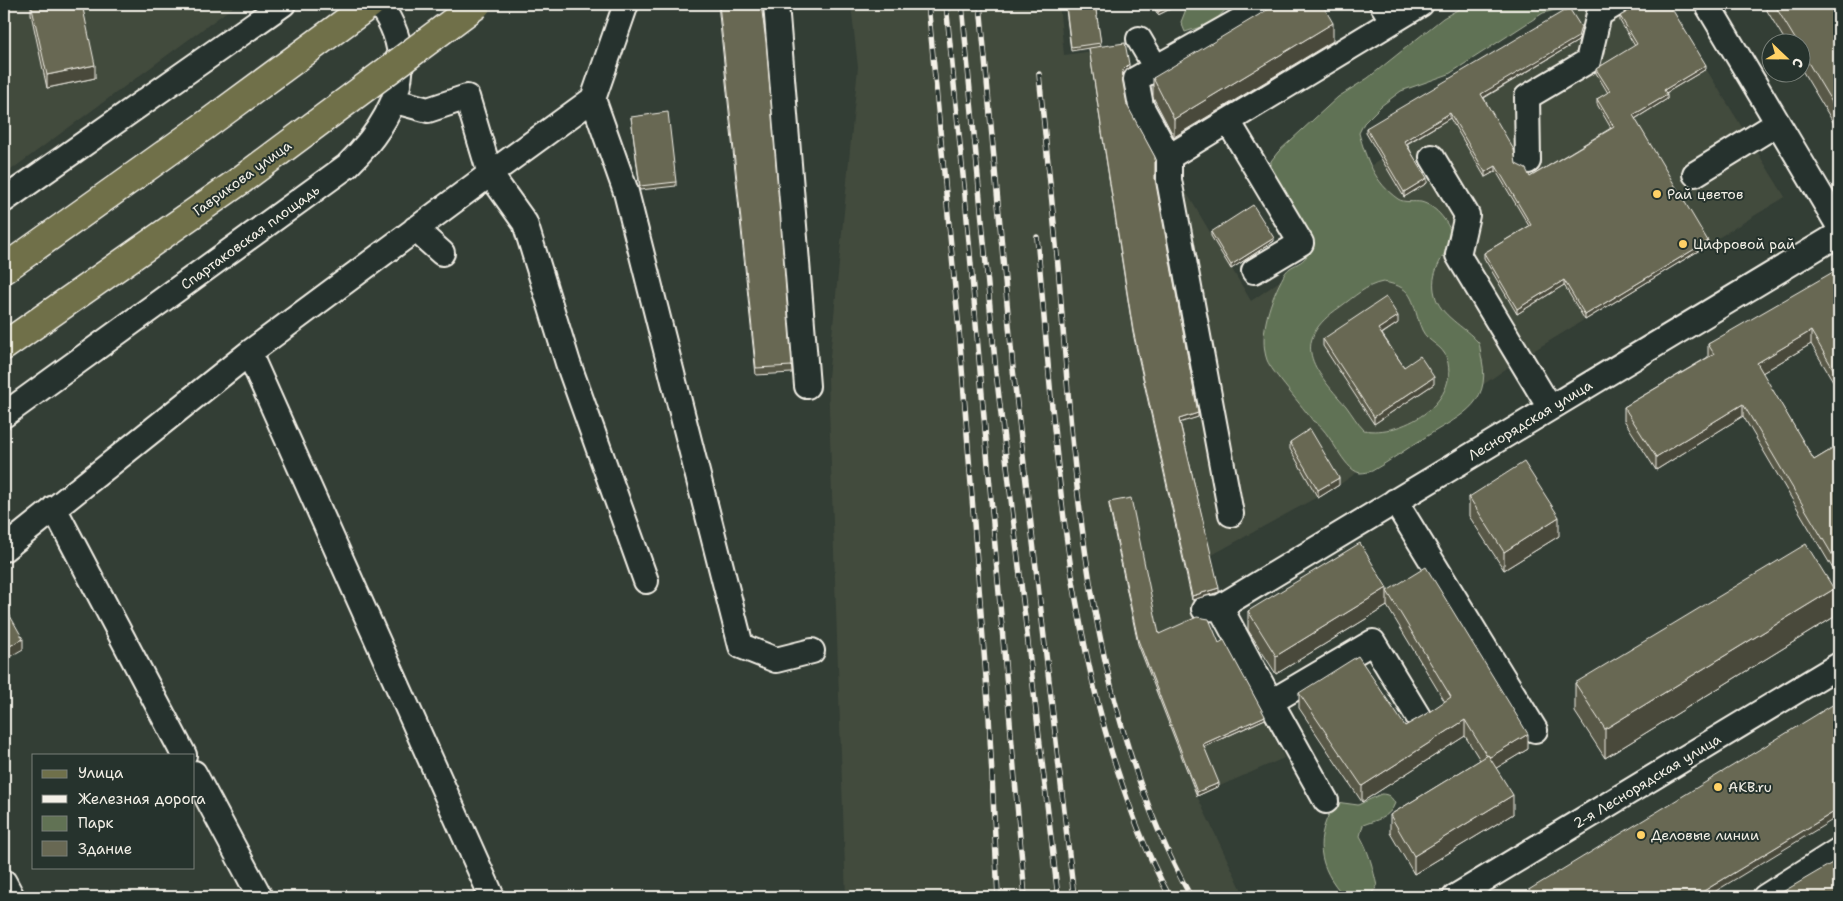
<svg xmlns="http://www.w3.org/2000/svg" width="1843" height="901" font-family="'Shantell Sans',sans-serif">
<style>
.built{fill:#434b3e}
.green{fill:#617254;stroke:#aab29e;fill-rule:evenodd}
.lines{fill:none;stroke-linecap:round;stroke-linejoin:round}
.minor-casing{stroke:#f4f1e8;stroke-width:28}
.major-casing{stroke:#f4f1e8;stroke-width:31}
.minor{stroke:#26332d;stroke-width:24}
.major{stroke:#6f704a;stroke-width:28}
.rail-casing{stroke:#f4f1e8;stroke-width:5.5}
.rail{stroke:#26332d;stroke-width:4;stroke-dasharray:11;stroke-linecap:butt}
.major-bridge-casing{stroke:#f4f1e8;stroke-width:31;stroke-linecap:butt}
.major-bridge{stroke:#6f704a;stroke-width:28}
.wall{fill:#595947;stroke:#f4f1e8}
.shaded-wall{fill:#49493a;stroke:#f4f1e8}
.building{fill:#686853;stroke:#f4f1e8}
.poi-dot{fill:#ffd166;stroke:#26332d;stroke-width:2}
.labels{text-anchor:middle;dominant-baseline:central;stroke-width:4;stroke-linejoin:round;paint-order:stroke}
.street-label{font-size:14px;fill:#f4f1e8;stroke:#26332d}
.poi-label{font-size:14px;fill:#f4f1e8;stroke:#26332d;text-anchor:start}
</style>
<rect width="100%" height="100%" fill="#333e35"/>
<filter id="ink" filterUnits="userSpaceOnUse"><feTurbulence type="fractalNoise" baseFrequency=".02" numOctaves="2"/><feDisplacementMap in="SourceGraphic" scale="10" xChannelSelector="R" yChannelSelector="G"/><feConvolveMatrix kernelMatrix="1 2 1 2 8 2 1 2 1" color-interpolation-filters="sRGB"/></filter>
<g filter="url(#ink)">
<path class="built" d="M4,4H237L4,175Z
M851,4H1059L1064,55L1125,47L1142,147H1155L1160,181L1179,180L1251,301L1367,221L1342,183L1382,159L1366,133L1583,4H1666L1785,197L1520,359L1339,485L1210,556L1219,594L1200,598L1204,609L1221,651L1231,647L1284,758L1197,796L1245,897H846L828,378L858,67Z"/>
<path class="green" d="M1188,4H1231L1213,23L1185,32L1181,22Z
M1468,4H1569L1567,7L1543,13L1449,74L1401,91L1381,106L1364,123L1359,133C1366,159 1375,183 1398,199C1404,203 1414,201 1421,202C1437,206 1450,224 1453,239C1443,257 1429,273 1435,295C1440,316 1464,326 1478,342C1481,346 1480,355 1482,360C1492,407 1456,417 1424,438C1406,449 1390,461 1372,471C1369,472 1364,473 1360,473C1342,469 1331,430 1313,421C1304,408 1271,371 1267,360C1258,334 1271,298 1284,275C1291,262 1303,267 1310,250L1271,174V161L1278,152L1338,97L1368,78L1443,18ZM1383,282C1417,287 1411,304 1422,330C1428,343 1443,345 1447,359C1460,404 1400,437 1364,430C1357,423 1352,414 1346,406C1313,369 1289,342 1340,307C1354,297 1366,285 1383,282Z
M1381,794C1389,794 1391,797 1395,803C1390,818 1376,820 1363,825L1360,836C1369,851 1373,869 1377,886L1370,897H1345C1317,867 1313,837 1336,802L1358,805Z"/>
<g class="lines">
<g class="minor-casing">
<path id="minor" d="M626,4L593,99L490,174L525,223L568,363L646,581
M776,4L807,386
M1382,4L1393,21L1421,4
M1707,4L1839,226
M1835,4L1839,11
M1139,39L1156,68
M593,99L626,192L741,646L776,660L812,651
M1169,157L1228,121
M1432,157L1467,215L1458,255L1550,408
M1528,161L1527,97L1588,61L1599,14L1616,4
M1695,174L1778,123
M4,200L283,4
M415,229L442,253
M1254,271L1301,243L1228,121L1393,21
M249,353L492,897
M4,415L347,166C393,121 423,63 379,4
M1395,501L1535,730
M54,508L184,755
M1231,514L1169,180V157L1141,106L1136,79L1269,4
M4,549L249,353L490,174L467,97L428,110L395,101
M1220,607L1839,234
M1204,609L1220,607L1271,702L1373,642L1419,718
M1271,702L1326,801
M194,773L260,897
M4,882L12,897
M1455,897L1839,665
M1765,897L1839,850"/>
</g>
<g class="major-casing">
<path id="major" d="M4,269L203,127L370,4
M4,346L241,180"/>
</g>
<use href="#minor" class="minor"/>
<use href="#major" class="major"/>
<g class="rail-casing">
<path id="rail" d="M928,4L959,330L989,716L998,897
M946,4L965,195L1025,897
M962,4L996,372L1058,897
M980,4L1013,369L1074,897
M1039,74C1046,146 1054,217 1060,289C1075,493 1090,715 1191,897
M1037,237C1053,411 1061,587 1112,754C1128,803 1145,852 1170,897"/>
</g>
<use href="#rail" class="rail"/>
<g class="major-bridge-casing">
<path id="major-bridge" d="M241,180L477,4"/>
</g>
<use href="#major-bridge" class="major-bridge"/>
</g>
<path class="wall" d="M31,4H82L95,78L47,88L31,14Z
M718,4H761L792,373L756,375Z
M1071,4H1095L1101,46L1129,67L1123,74V79L1127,105L1155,179L1198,417L1180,422L1219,592L1192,600L1133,333L1089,48L1071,51L1066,9V6L1071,5Z
M1152,4H1176V6L1158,15Z
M1763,4H1831L1839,6V132L1800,67V42H1786Z
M1620,16L1706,69L1666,93L1667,99L1635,119L1708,245L1585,320L1564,285L1517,314L1484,258V253L1529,226L1496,171L1485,177L1450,118L1407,144L1427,183L1404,197L1366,133V128L1581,32L1578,41L1484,98L1516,164L1530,177L1611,128L1597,104V99L1608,93L1596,73V69L1635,46L1620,21Z
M1333,41L1174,137L1153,97V78Z
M631,117L676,182V186L640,190Z
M1211,232L1274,241L1231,269L1211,236Z
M1839,282V391L1811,344L1762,373L1814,460L1839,445V565L1833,569L1743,416L1656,470L1624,420V407L1708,357V344Z
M1398,323L1382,334L1404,367L1434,384L1374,424L1323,346V339Z
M1290,442L1339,485L1318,498L1290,449Z
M1469,497L1559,536L1504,570L1469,516Z
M1109,502L1159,634L1219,643L1265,719L1204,747L1219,786L1197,796L1138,644L1109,505Z
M1387,591L1528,749L1496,768L1513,814L1414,874L1390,833V815L1480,760L1465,736L1362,802L1299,708V693L1405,726L1426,714L1445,702L1387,606L1276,674L1248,630V611Z
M1834,617L1605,758L1575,712V683Z"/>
<path class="shaded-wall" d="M1173,4H1176V6L1158,15V12Z
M1333,23V41L1174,137V119Z
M1581,27V32L1578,41L1481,99V94Z
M1129,64V67L1123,74L1122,82L1123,70Z
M95,65V78L47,88V75Z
M1706,65V69L1664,94V90Z
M1667,95V99L1633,120V115Z
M1450,113V118L1404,145V141Z
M1496,166V171L1485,177V172Z
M1427,178V183L1404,197V192Z
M1274,238V241L1231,269V265Z
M1708,241V245L1585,320V315Z
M1564,280V285L1517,314V309Z
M1398,316V323L1378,336V329Z
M1811,331V344L1757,376V363Z
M1434,377V384L1374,424V417Z
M1743,404V416L1656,470V457Z
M1198,413V417L1179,423V419Z
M1339,478V485L1318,498V490Z
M1559,517V536L1504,570V552Z
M1839,552V565L1833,569V556Z
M1219,588V592L1192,600V596Z
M1387,588V606L1276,674V656Z
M1834,589V617L1605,758V729Z
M23,639V649L4,660V649Z
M1265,716V719L1203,747V744Z
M1465,720V736L1362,802V786Z
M1528,734V749L1488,773V758Z
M1219,783V786L1197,796V792Z
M1513,795V814L1414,874V856Z
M1839,809V816L1706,897H1694Z"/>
<path class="building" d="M31,4H82L95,65L47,75Z
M719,4H761L766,42L792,366L756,368Z
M1072,4H1095L1101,43L1071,47L1066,6L1072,5Z
M1154,4H1173L1158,12Z
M1277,4H1322L1333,23L1174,119L1153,78Z
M1641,4H1669L1706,65L1664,90L1667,95L1633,115L1708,241L1585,315L1564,280L1517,309L1484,253L1531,225L1496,166L1485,172L1450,113L1404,141L1427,178L1404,192L1366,128L1569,8L1581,27L1578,37L1481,94L1514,150L1516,164L1526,169L1530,177L1614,127L1597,99L1610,91L1596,69L1637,44L1620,16Z
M1774,4H1831L1839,6V114L1800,49V42H1797Z
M1125,43L1129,64L1123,70L1122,78L1127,105L1155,157V179L1198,413L1179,419L1219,588L1192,596L1133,330L1089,48Z
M668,112L676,182L640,186L631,117Z
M1253,205L1274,238L1231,265L1211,232Z
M1833,272L1839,282V379L1811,331L1757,363L1814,460L1839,445V552L1833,556L1743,404L1656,457L1624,407L1714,354L1708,344Z
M1386,297L1398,316L1378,329L1404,367L1420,356L1434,377L1374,417L1323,339Z
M1310,429L1339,478L1318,490L1290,442Z
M1524,462L1559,517L1504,552L1469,497Z
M1131,498L1159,634L1197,617L1209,619L1219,643L1224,640L1265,716L1203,744L1219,783L1197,792L1138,640L1109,502Z
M1360,543L1387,588L1276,656L1248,611Z
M1806,544L1834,589L1605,729L1575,683Z
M1426,567L1528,734L1490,757L1488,755L1487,756L1465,720L1362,786L1299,693L1358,656L1405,726L1426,714L1451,697L1387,591Z
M4,605L23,639L4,649Z
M1839,701V809L1694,897H1517Z
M1488,755L1513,795L1414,856L1390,815Z
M1839,859V897H1774Z"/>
</g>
<g class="poi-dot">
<circle cx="1657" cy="194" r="5"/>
<circle cx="1683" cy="244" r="5"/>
<circle cx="1718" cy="787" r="5"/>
<circle cx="1641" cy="835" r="5"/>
</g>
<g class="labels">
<g class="street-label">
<text transform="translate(242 178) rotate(-36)">Гаврикова улица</text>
<text transform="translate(250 237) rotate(-36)">Спартаковская площадь</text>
<text transform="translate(1530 420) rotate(-31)">Леснорядская улица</text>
<text transform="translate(1647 781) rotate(-31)">2-я Леснорядская улица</text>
</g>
<g class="poi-label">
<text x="1667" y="194">Рай цветов</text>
<text x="1693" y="244">Цифровой рай</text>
<text x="1728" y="787">AKB.ru</text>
<text x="1651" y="835">Деловые линии</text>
</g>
</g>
<rect width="1843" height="901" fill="none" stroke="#26332d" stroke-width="20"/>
<rect x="10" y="10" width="1823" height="881" fill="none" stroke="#f4f1e8" stroke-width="2" filter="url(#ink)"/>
<rect x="32" y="754" width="162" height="115" fill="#26332d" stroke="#787f78"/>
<rect x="42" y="770" width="25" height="8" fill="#6f704a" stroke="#787f78"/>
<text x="78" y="778" font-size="15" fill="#f4f1e8">Улица</text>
<rect x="42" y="795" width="25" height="8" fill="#f4f1e8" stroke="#787f78"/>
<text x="78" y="804" font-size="15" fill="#f4f1e8">Железная дорога</text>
<rect x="42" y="816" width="25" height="15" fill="#617254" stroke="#787f78"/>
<text x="78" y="828" font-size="15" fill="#f4f1e8">Парк</text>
<rect x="42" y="841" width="25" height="15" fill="#686853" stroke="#787f78"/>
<text x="78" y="854" font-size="15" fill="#f4f1e8">Здание</text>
<g transform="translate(1786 58) rotate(112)"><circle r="24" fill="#26332d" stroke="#787f78"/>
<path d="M0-4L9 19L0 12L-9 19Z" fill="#ffd166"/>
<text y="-8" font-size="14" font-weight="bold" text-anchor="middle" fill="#f4f1e8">С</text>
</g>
</svg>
